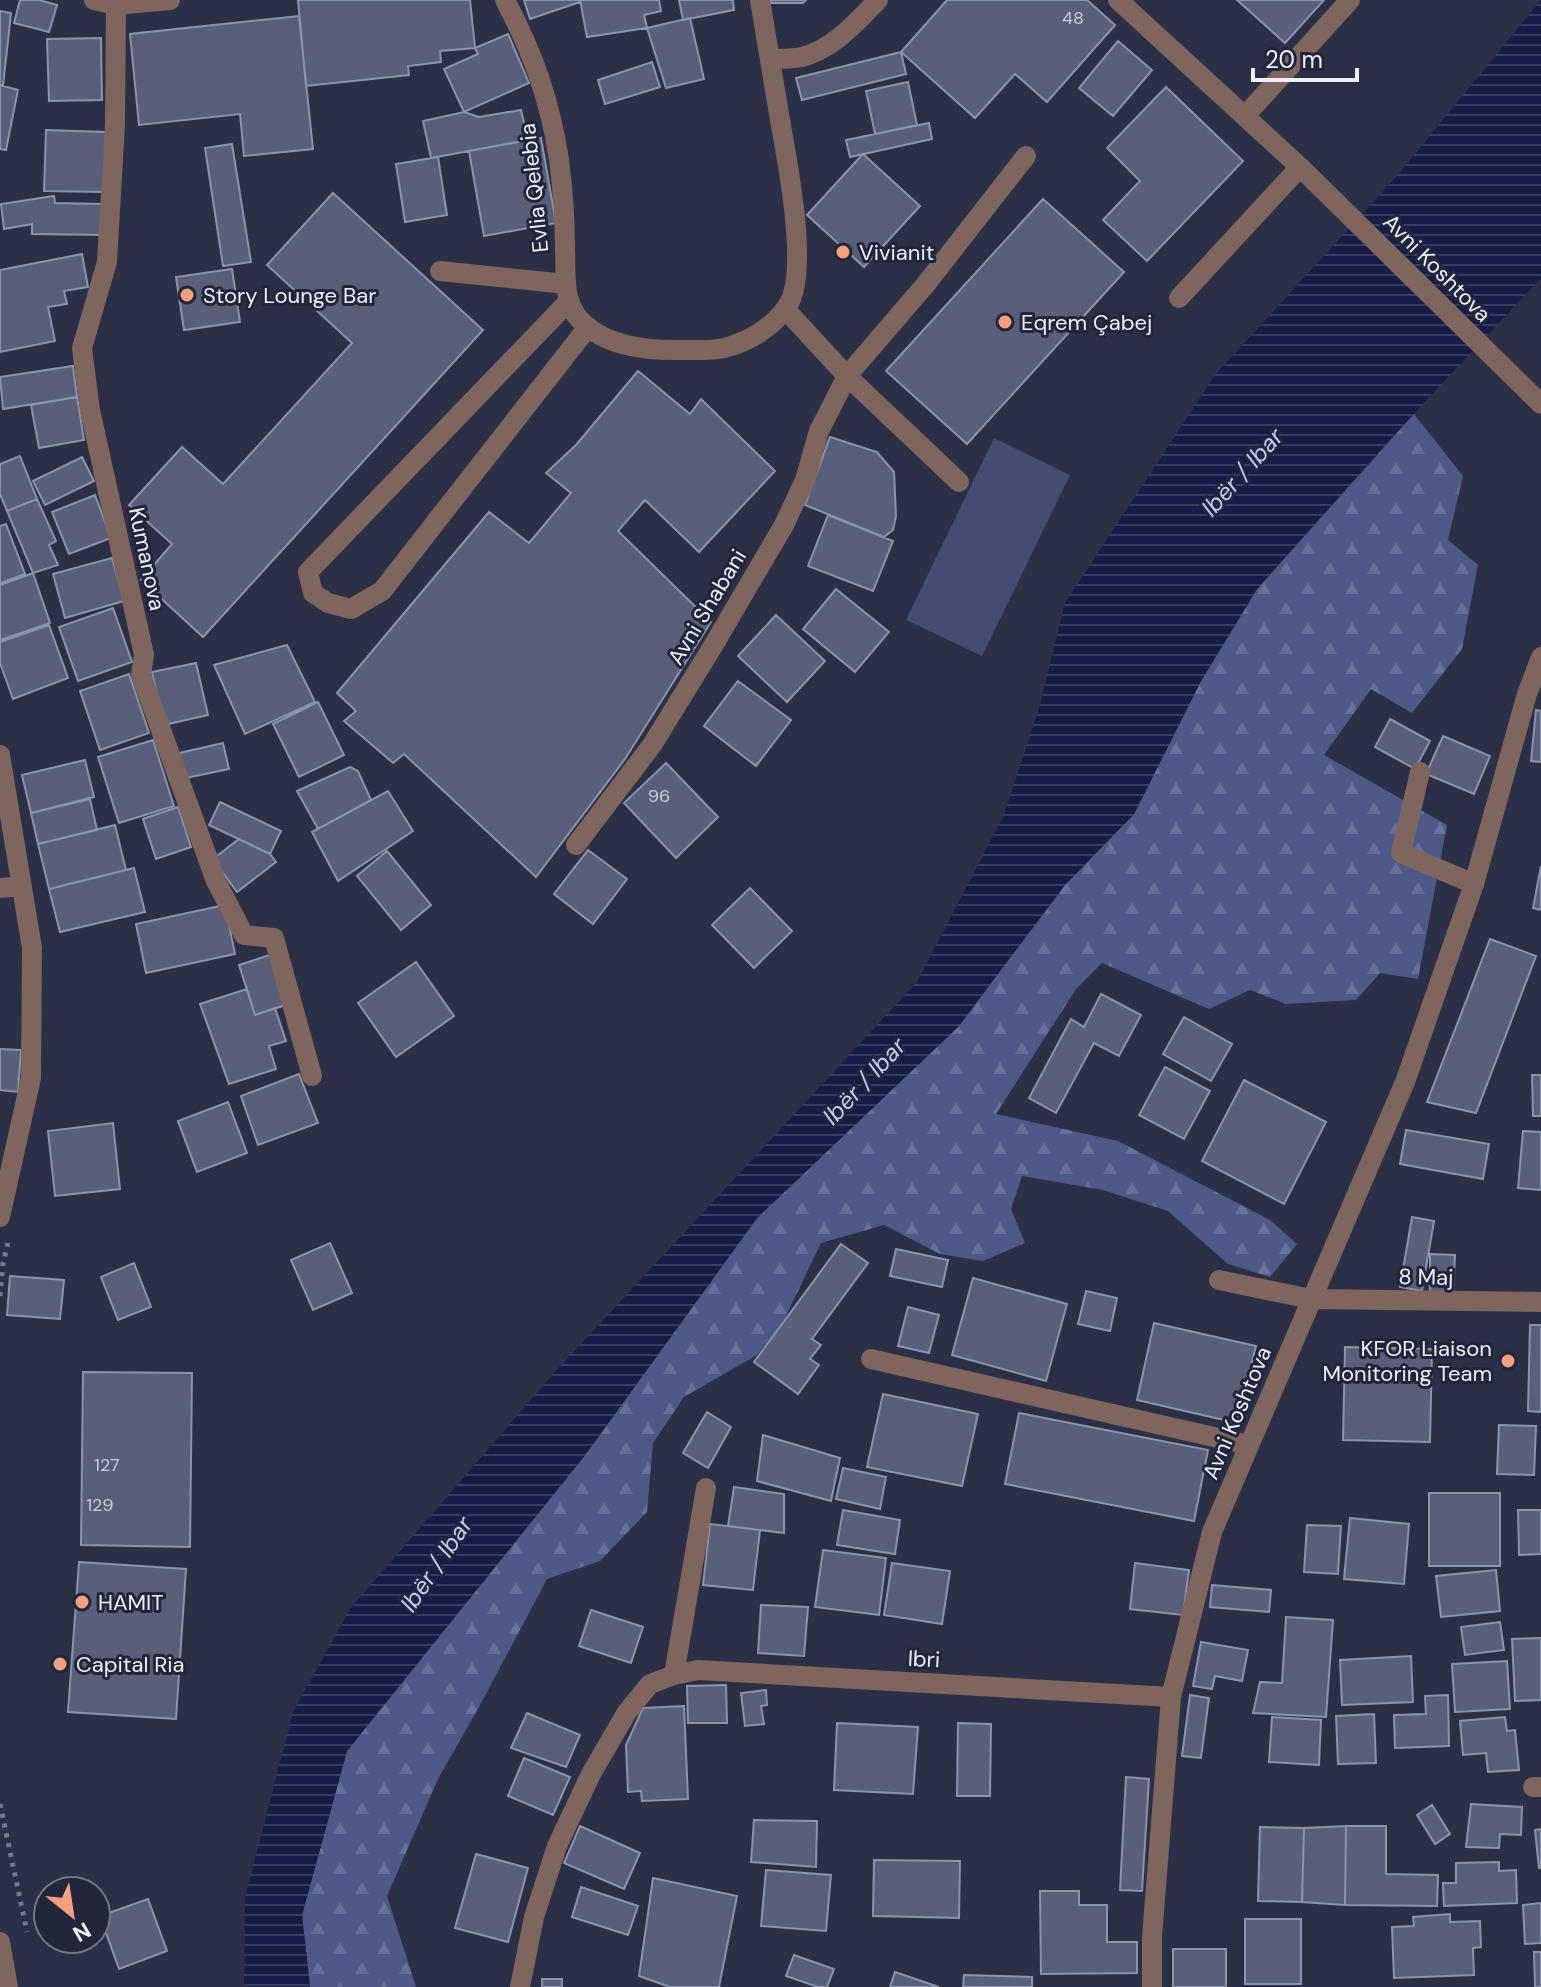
<svg xmlns="http://www.w3.org/2000/svg" width="1541" height="1987" font-family="'DM Sans',sans-serif">
<style>
.forest{fill:url(#forest-firs)}
.garden{fill:#444d71}
.water{fill:url(#water-rules)}
.building{fill:#595f78;stroke:#8b93ad;stroke-width:2}
.lines{fill:none;stroke-linecap:round;stroke-linejoin:round}
.path{stroke:#767a8e;stroke-width:5;stroke-dasharray:4 6;stroke-linecap:butt}
.lane{stroke:#7e655d;stroke-width:20}
.street{stroke:#7e655d;stroke-width:20}
.poi-dot{fill:#f39f82;stroke:#21263b;stroke-width:3}
.labels{text-anchor:middle;dominant-baseline:central;stroke-width:6;stroke-linejoin:round;paint-order:stroke}
.number-label{font-size:18px;fill:#c7ccdd}
.street-label{font-size:22px;fill:#ecf0ff;stroke:#21263b}
.poi-label{font-size:22px;fill:#ecf0ff;stroke:#21263b;text-anchor:start}
.water-label{font-size:24px;font-style:italic;fill:#c0ccf9;stroke:#21263b}
</style>
<defs>
<pattern id="forest-firs" width="22" height="20" patternUnits="userSpaceOnUse" patternTransform="scale(2)"><rect width="22" height="20" fill="#4e5988"/><path d="M5 1l3.5 6h-7zM16 11l3.5 6h-7z" fill="#68719a"/></pattern>
<pattern id="water-rules" width="6" height="5" patternUnits="userSpaceOnUse" patternTransform="scale(2)"><rect width="6" height="5" fill="#161c46"/><path d="M0 2.5h6" fill="none" stroke="#383d62"/></pattern>
</defs>
<rect width="100%" height="100%" fill="#2b3046"/>
<path class="forest" d="M1414,414L1463,476L1448,540L1478,565L1462,649L1412,713L1371,689L1324,755L1447,825L1418,979L1380,973L1356,1000L1286,1004L1250,990L1209,1009L1102,963L1076,989L996,1114L1118,1141L1270,1220L1297,1244L1270,1277L1228,1264L1168,1211L1103,1190L1022,1176L1011,1209L1025,1243L983,1261L940,1254L884,1225L821,1243L783,1322L757,1355L684,1397L653,1443L647,1512L600,1561L547,1579L479,1707L438,1779L387,1896L416,1987H310L302,1915L347,1751L586,1454L757,1218L958,1027L1065,885L1134,814L1201,681L1257,589Z"/>
<path class="garden" d="M994,438L1070,475L982,656L906,620Z"/>
<path class="water" d="M1541,0V278L1392,437L1257,589L1201,681L1134,814L1065,885L958,1027L757,1218L586,1454L347,1751L302,1915L310,1987H244L245,1898L293,1712L350,1609L554,1373L917,982L1004,815L1040,705L1065,603L1215,375L1396,177Z"/>
<path class="building" d="M20,0H39L57,5L49,32L14,23Z
M298,0H470L475,48L440,51L441,62L408,66L409,75L306,86Z
M524,0H580V2L530,19Z
M580,0H659L661,11L644,15L647,28L587,37Z
M679,0H733L734,10L683,20Z
M771,0H806L803,3H771Z
M947,0H1087L1115,25L1047,102L1015,74L975,118L901,52Z
M1237,0H1324L1285,43Z
M0,11L11,13L3,86L0,85Z
M299,16L313,149L244,156L240,114L139,125L130,34Z
M690,18L704,79L666,88L647,28Z
M508,34L529,83L464,112L444,69L478,54L475,48Z
M101,38L102,100L49,101L47,39Z
M1118,41L1152,70L1113,116L1079,88Z
M901,52L906,74L802,100L796,78Z
M652,62L660,87L605,104L598,80Z
M908,82L917,125L875,134L866,91Z
M0,85L18,90L6,150L0,149Z
M1166,87L1243,161L1147,261L1103,220L1140,181L1107,148Z
M521,110L528,140L431,158L423,121L464,112L479,117Z
M929,123L932,139L850,157L846,140Z
M46,130L106,132L104,192L44,191Z
M541,138L556,223L484,236L469,151Z
M232,144L251,262L223,266L205,148Z
M863,154L920,206L864,267L807,215Z
M438,157L447,215L405,222L396,164Z
M333,193L483,330L203,637L141,580L172,544L129,505L182,447L223,484L352,343L267,265Z
M54,196L55,203L104,204L103,235L32,234V224L4,229L1,204Z
M1043,199L1124,272L967,444L886,371Z
M82,254L88,287L64,291L67,304L48,307L55,341L0,352V270Z
M232,269L240,322L184,330L176,277Z
M73,366L77,397L3,409L0,377Z
M638,371L690,414L701,399L775,471L699,552L645,500L618,531L711,622L625,759L536,877L404,754L393,763L344,721L356,711L337,693L489,512L529,543L571,493L546,473L576,445Z
M77,397L84,440L39,448L31,405Z
M830,437L877,452L894,472L896,516L893,530L884,537L805,505Z
M20,456L37,499L7,511L0,494V464Z
M82,457L94,481L45,505L33,481Z
M95,495L111,538L69,554L52,512Z
M37,499L56,541L49,545L58,565L33,573L7,511Z
M828,515L893,541L873,591L808,566Z
M6,524L25,574L0,583V526Z
M112,558L124,601L65,618L53,574Z
M33,573L50,623L0,640V585Z
M836,589L889,632L855,672L803,629Z
M113,608L132,662L78,681L59,627Z
M776,615L825,661L787,702L738,656Z
M49,625L68,678L13,699L0,663V642Z
M287,645L315,702L245,734L214,665Z
M196,663L208,715L164,725L152,672Z
M129,674L149,733L100,750L80,691Z
M738,681L791,720L756,766L704,726Z
M318,702L344,755L299,777L273,724Z
M1536,710L1541,711V762L1531,761Z
M1390,719L1430,741L1415,769L1375,747Z
M1443,736L1490,756L1474,794L1426,774Z
M153,740L174,806L119,823L98,757Z
M223,743L229,769L181,779L175,754Z
M85,760L94,797L31,813L22,775Z
M666,763L718,817L676,858L624,803Z
M350,767L358,771L371,800L318,829L297,791Z
M388,791L413,831L338,881L312,832Z
M90,799L97,830L38,844L31,813Z
M220,802L281,831L270,854L209,825Z
M178,807L191,847L156,859L143,819Z
M115,825L126,870L49,889L38,844Z
M239,839L270,854L276,862L237,892L213,859Z
M588,850L627,879L593,924L554,894Z
M387,851L431,905L401,930L357,876Z
M1541,866V910L1533,908Z
M134,868L145,912L60,932L49,889Z
M750,888L792,931L754,968L712,925Z
M225,905L235,954L146,973L136,924Z
M1490,939L1536,956L1476,1113L1427,1102Z
M276,953L292,1003L255,1015L239,965Z
M416,962L454,1016L396,1057L358,1003Z
M247,989L255,1015L275,1008L286,1041L269,1046L276,1069L229,1084L200,1004Z
M1101,994L1141,1015L1119,1056L1094,1043L1056,1113L1029,1098L1071,1019L1084,1027Z
M1184,1017L1232,1044L1211,1081L1163,1054Z
M0,1049L21,1050L18,1092L0,1090Z
M1165,1067L1210,1091L1184,1139L1139,1115Z
M299,1074L318,1123L258,1145L241,1096Z
M1532,1075H1541V1116H1533Z
M1244,1080L1326,1122L1284,1204L1202,1161Z
M228,1102L247,1153L197,1172L178,1121Z
M113,1123L120,1189L55,1196L48,1131Z
M1406,1130L1489,1144L1483,1179L1400,1164Z
M1523,1131L1541,1132V1190L1518,1188Z
M1412,1217L1434,1221L1422,1291L1400,1287Z
M330,1243L352,1293L313,1310L291,1260Z
M841,1244L868,1263L812,1339L821,1345L810,1359L819,1365L798,1394L754,1362Z
M896,1249L948,1260L942,1287L890,1276Z
M1430,1254L1455,1255L1453,1294H1430Z
M134,1263L151,1307L118,1320L101,1277Z
M10,1276L64,1280L60,1319L7,1315Z
M973,1278L1067,1304L1046,1381L952,1355Z
M1086,1291L1117,1298L1110,1331L1078,1324Z
M908,1307L939,1315L929,1353L898,1346Z
M1154,1323L1256,1346L1237,1423L1137,1400Z
M1530,1325H1541V1412L1528,1411Z
M1345,1347L1432,1349L1430,1442L1343,1440Z
M83,1372L192,1373L190,1547L81,1545Z
M883,1394L978,1414L962,1486L867,1467Z
M707,1412L731,1427L708,1468L683,1453Z
M1019,1413L1208,1450L1194,1521L1005,1484Z
M1499,1425L1536,1426L1534,1475L1497,1474Z
M763,1435L840,1458L831,1501L757,1481Z
M843,1468L886,1477L880,1509L836,1499Z
M734,1487L784,1494V1533L728,1526Z
M1429,1493H1500V1566H1429Z
M843,1510L900,1520L895,1554L837,1545Z
M1518,1510H1541V1554L1519,1555Z
M1350,1518L1409,1524L1404,1584L1344,1579Z
M710,1524L760,1530L753,1590L703,1585Z
M1307,1525L1341,1526L1338,1574L1304,1572Z
M823,1550L886,1558L879,1615L815,1607Z
M79,1562L186,1569L176,1719L68,1712Z
M892,1563L950,1571L942,1624L884,1615Z
M1135,1563L1189,1570L1183,1615L1130,1609Z
M1496,1570L1500,1611L1441,1617L1436,1576Z
M1212,1585L1271,1590L1269,1612L1210,1607Z
M761,1605L808,1607L804,1656L758,1653Z
M591,1610L643,1627L631,1663L579,1646Z
M1286,1617L1333,1620L1326,1717L1253,1713L1260,1682L1282,1683Z
M1500,1622L1504,1650L1465,1655L1461,1627Z
M1541,1638V1700L1515,1701L1512,1639Z
M1201,1642L1248,1650L1242,1681L1215,1676L1212,1689L1193,1686Z
M1411,1656L1413,1702L1342,1705L1340,1660Z
M1507,1661L1510,1709L1455,1712L1452,1664Z
M726,1685L727,1723H688L687,1686Z
M766,1690L767,1705L761,1706L764,1724L745,1726L741,1693Z
M1190,1695L1209,1698L1201,1758L1182,1756Z
M1448,1695L1449,1746L1395,1748L1394,1715L1426,1714L1425,1696Z
M684,1706L688,1799L642,1801L641,1791L628,1792L626,1745L643,1708Z
M527,1713L580,1735L566,1767L511,1748Z
M1374,1714L1376,1763L1338,1764L1336,1716Z
M1272,1717L1321,1720L1319,1765L1269,1762Z
M1505,1717L1507,1731L1515,1730L1519,1770L1488,1772L1486,1753L1463,1755L1460,1721Z
M837,1723L918,1727L913,1794L834,1790Z
M958,1723L991,1724L990,1796H957Z
M524,1758L570,1777L553,1815L508,1796Z
M1126,1777L1149,1779L1142,1891L1120,1890Z
M1471,1804L1522,1807L1521,1835L1500,1834L1499,1848L1466,1847Z
M1432,1805L1450,1834L1435,1844L1417,1815Z
M754,1820L817,1821L816,1867L751,1862Z
M580,1826L640,1853L624,1889L564,1863Z
M1346,1826L1345,1905L1302,1902L1304,1828Z
M1346,1826H1386V1874L1438,1875L1437,1906L1345,1905Z
M1260,1827L1304,1828L1302,1902L1258,1901Z
M1541,1829V1868H1539L1535,1830Z
M476,1854L528,1868L508,1942L455,1928Z
M874,1860L960,1861L959,1918L873,1916Z
M1499,1862V1871L1516,1870L1517,1903L1444,1906L1443,1883H1456V1863Z
M766,1870L831,1875L826,1931L761,1926Z
M653,1878L737,1896L719,1987H670L639,1976Z
M581,1887L638,1906L628,1935L572,1917Z
M1040,1891H1079V1905H1107V1942H1137V1973L1041,1974Z
M148,1899L167,1951L119,1969L100,1916Z
M1541,1903V1943L1525,1944L1523,1905Z
M1450,1914V1922L1480,1921L1481,1947L1473,1948L1474,1975L1394,1978L1392,1927L1414,1926L1413,1917Z
M1245,1919H1301V1984H1245Z
M1173,1949H1226V1987H1173Z
M1534,1952H1541V1987H1535Z
M794,1955L834,1969L827,1987H818L786,1976Z
M895,1972L939,1987H890Z
M964,1975L1032,1977V1987H963Z
M542,1979H562V1987H542Z"/>
<g class="lines">
<path class="path" d="M0,1296L3,1263L8,1243
M0,1804L27,1932"/>
<path class="lane" d="M1245,116L1350,0
M1179,298L1300,167
M569,301L308,572L313,593L328,603L351,609L382,591L588,327
M1420,772L1401,853L1474,884
M1219,1280L1311,1299
M871,1359L1249,1445
M674,1675L706,1488
M1533,1787H1541"/>
<path class="street" d="M94,0L116,5L170,0
M505,0C533,53 550,100 559,160C563,190 565,220 565,250C566,272 563,296 576,315C599,346 647,351 682,350C695,350 711,351 724,348C748,342 774,327 788,305C810,270 786,155 779,114C773,76 766,38 760,0
M1118,0L1300,167L1541,404
M116,5L115,125L107,262L82,348L90,410L144,655L141,675L216,881L244,935L274,938L312,1076
M770,59C780,59 792,59 802,57C834,49 856,22 878,0
M440,271L566,284
M785,309L847,376L959,482
M0,755L32,948L31,1078L0,1217
M576,845L652,745L713,646L784,525L805,480L819,431L847,376L926,284L1026,156
M0,888L22,886
M1311,1299L1541,1302
M0,1942L8,1987
M520,1987L534,1917L557,1846L591,1774L627,1712L650,1684L674,1675L698,1670L1171,1697
M1152,1987V1937L1171,1697L1212,1532L1405,1082L1474,884L1527,694L1541,657"/>
</g>
<g class="poi-dot">
<circle cx="843" cy="252" r="8"/>
<circle cx="187" cy="295" r="8"/>
<circle cx="1005" cy="322" r="8"/>
<circle cx="1508" cy="1361" r="8"/>
<circle cx="82" cy="1602" r="8"/>
<circle cx="60" cy="1664" r="8"/>
</g>
<g class="labels">
<g class="number-label">
<text x="1073" y="18">48</text>
<text x="659" y="796">96</text>
<text x="107" y="1465">127</text>
<text x="100" y="1505">129</text>
</g>
<g class="street-label">
<text transform="translate(534 188) rotate(-96)">Evlia Qelebia</text>
<text transform="translate(1437 268) rotate(45)">Avni Koshtova</text>
<text transform="translate(147 559) rotate(78)">Kumanova</text>
<text transform="translate(707 607) rotate(-59)">Avni Shabani</text>
<text transform="translate(1426 1277) rotate(1)">8 Maj</text>
<text transform="translate(1237 1413) rotate(-67)">Avni Koshtova</text>
<text transform="translate(924 1659) rotate(3)">Ibri</text>
</g>
<g class="poi-label">
<text x="859" y="252">Vivianit</text>
<text x="203" y="295">Story Lounge Bar</text>
<text x="1021" y="322">Eqrem Çabej</text>
<text x="1492" y="1348" text-anchor="end">KFOR Liaison<tspan x="1492" dy="25">Monitoring Team</tspan></text>
<text x="98" y="1602">HAMIT</text>
<text x="76" y="1664">Capital Ria</text>
</g>
<g class="water-label">
<text transform="translate(1242 472) rotate(-48)">Ibër / Ibar</text>
<text transform="translate(864 1081) rotate(-47)">Ibër / Ibar</text>
<text transform="translate(436 1564) rotate(-56)">Ibër / Ibar</text>
</g>
</g>
<g transform="translate(72 1915) rotate(150)"><circle r="38" fill="#21263b" stroke="#727789" stroke-width="2"/>
<path d="M0-6L14 30L0 20L-14 30Z" fill="#f39f82"/>
<text y="-12" font-size="22" font-weight="bold" text-anchor="middle" fill="#ecf0ff">N</text>
</g>
<path d="M1253 68v12h104v-12" fill="none" stroke="#ecf0ff" stroke-width="4"/>
<text x="1265" y="68" font-size="24" fill="#ecf0ff" stroke="#21263b" stroke-width="6" paint-order="stroke">20 m</text>
</svg>
